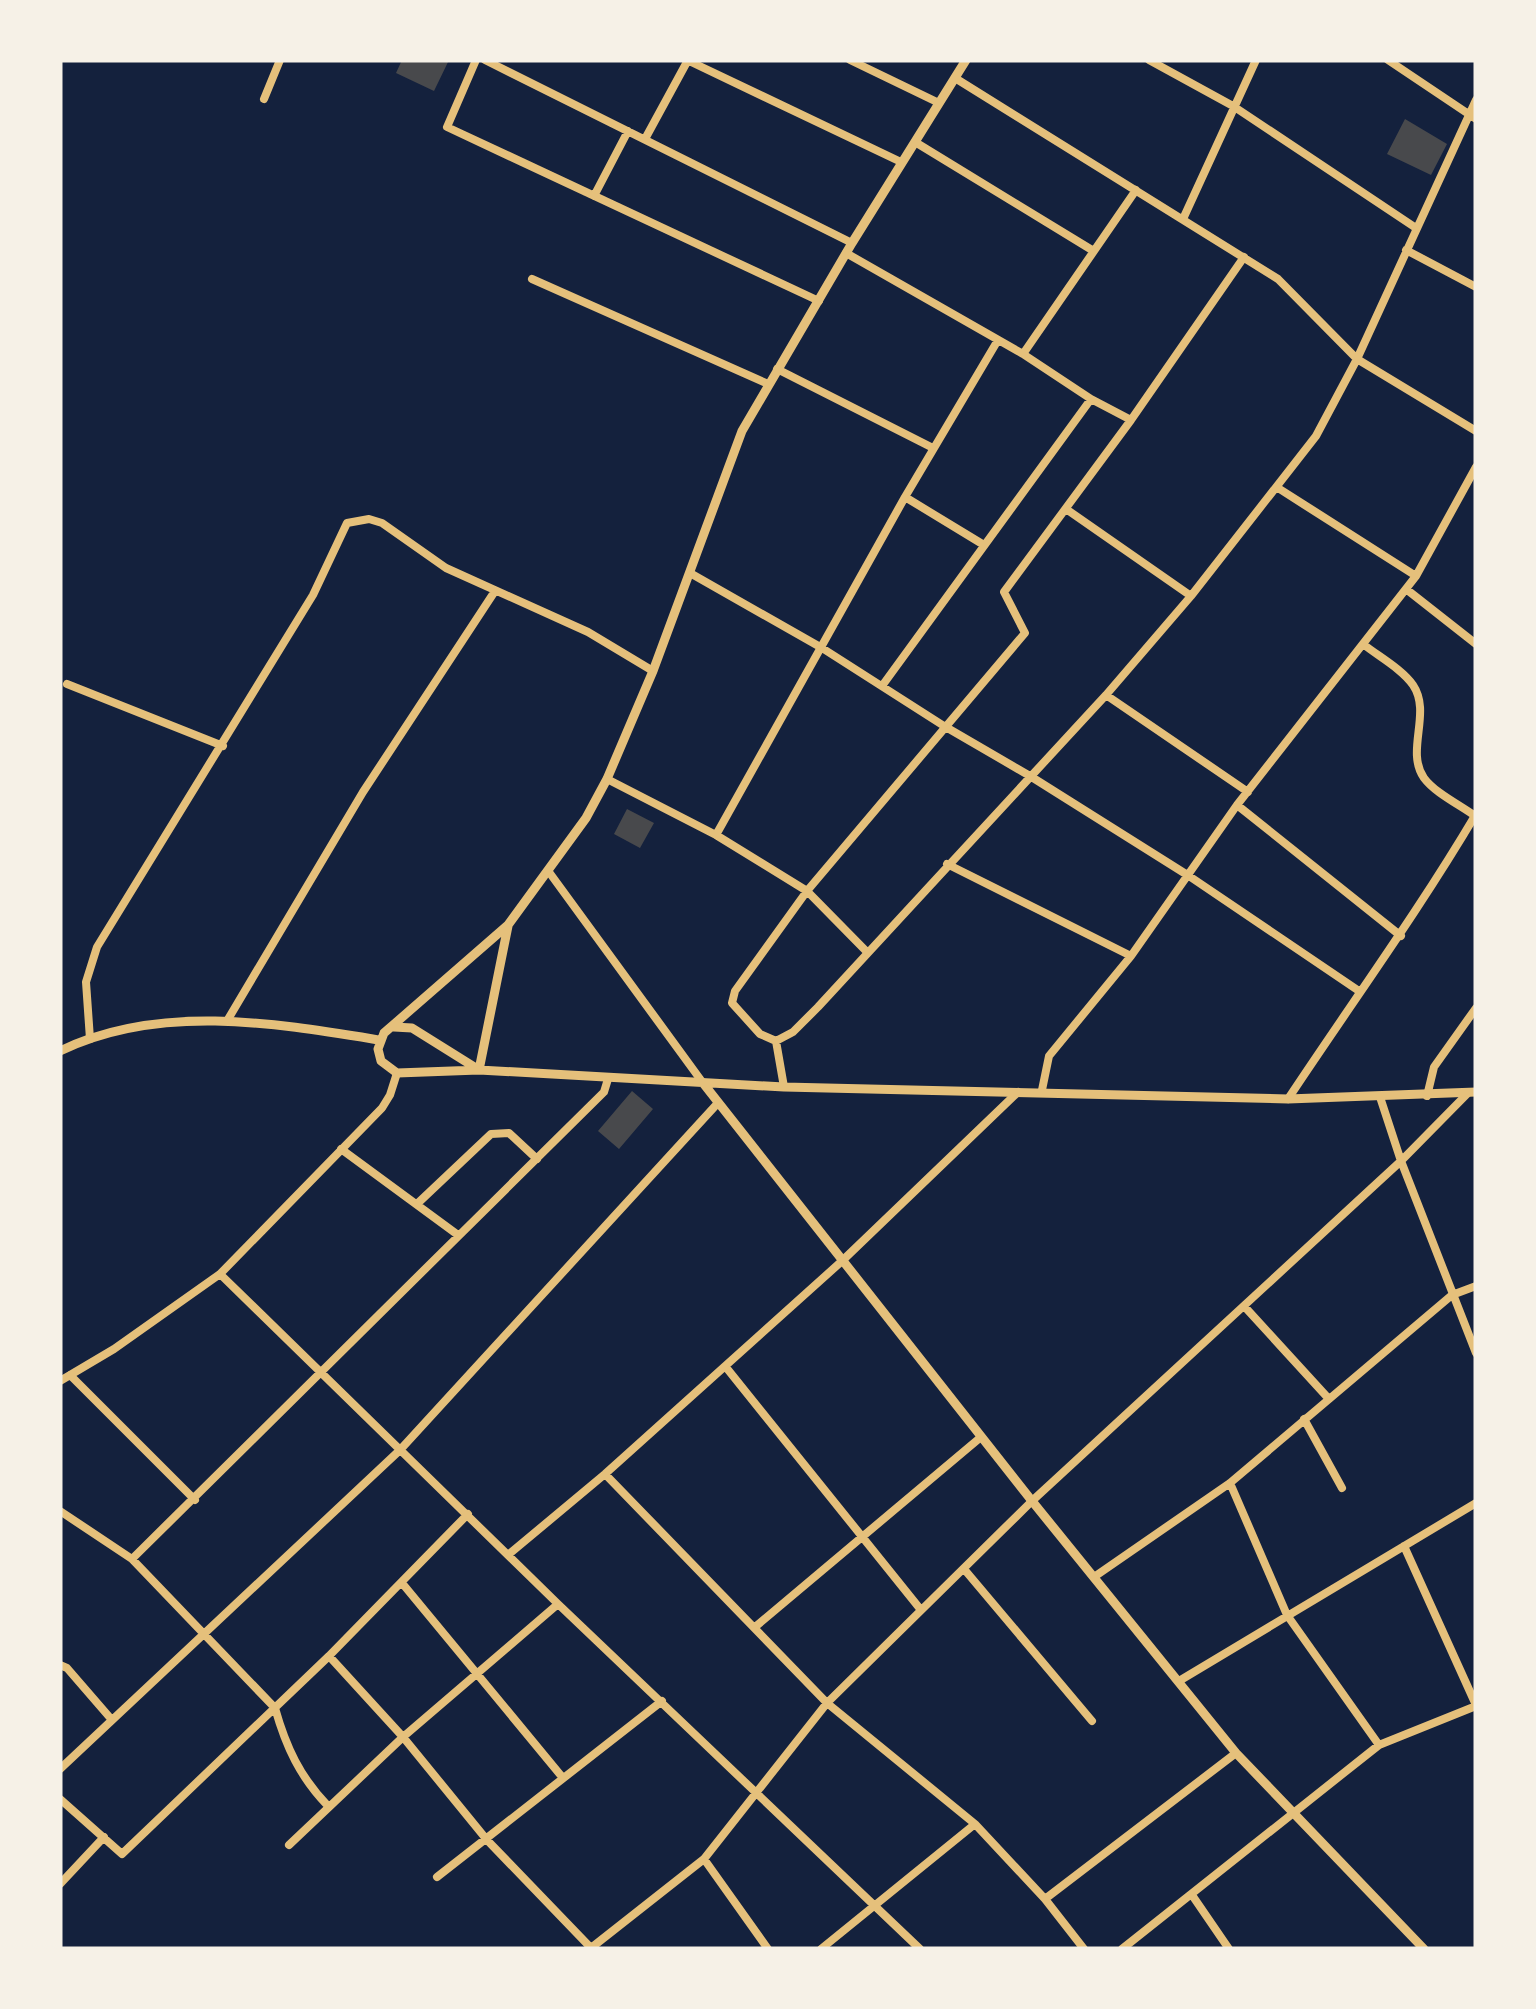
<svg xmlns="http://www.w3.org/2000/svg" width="1536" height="2009" font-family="'Times New Roman',serif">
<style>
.building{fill:#48494c}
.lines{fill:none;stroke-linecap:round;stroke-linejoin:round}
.minor{stroke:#e5c07b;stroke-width:8}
.tertiary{stroke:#e5c07b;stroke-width:9}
</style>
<rect width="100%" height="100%" fill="#14213d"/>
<path class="building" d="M402,60H449L434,91L396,73Z
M1405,119L1447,144L1431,175L1387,154Z
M627,809L654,823L640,848L614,834Z
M632,1091L653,1109L619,1149L598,1131Z"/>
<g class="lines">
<path class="minor" d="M476,60L447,127L819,301
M485,60L852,243
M687,60L901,162
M850,60L939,103
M1149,60L1233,106L1416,228
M1388,60L1476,119
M955,78L1278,279L1357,359L1476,431
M264,99L280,60
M645,139L688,60
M915,142L1092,250
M594,196L628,131
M1183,219L1256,60
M1406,250L1476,287
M846,253L1023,354L1091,399L1131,420
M532,279L768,384
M1023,354L1136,190
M777,369L933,448
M1278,488L1416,576
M905,497L984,545
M1066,509L1191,596
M690,573L822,648L944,726L1030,776L1189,876L1359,991
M1406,589L1476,644
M1363,644C1378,656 1402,669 1413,685C1432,713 1405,751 1424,778C1435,793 1460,805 1475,816
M67,684L223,746
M882,686L1091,399
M1106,695L1248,792
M607,779L716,835L807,891L867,952
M1237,805L1401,936
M716,835L905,497L998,340
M947,864L1131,956
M549,872L703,1083
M227,1021L363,792L495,591
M90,1039L86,982L97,947L313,595L347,523L369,519L382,523L446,568L588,632L653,671
M776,1041L760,1034L732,1003L735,991L807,891L1025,633L1004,592L1131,420L1244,257
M784,1087L776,1041L793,1032L818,1007L1106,695L1191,596L1316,436L1357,359L1476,100
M1042,1090L1049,1056L1131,956L1237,805L1416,576L1476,467
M1427,1096L1434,1067L1476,1008
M1380,1097L1401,1161L1476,1353
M1288,1099C1351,1004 1418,912 1476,814
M341,1149L458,1235
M418,1203L491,1134L509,1133L537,1159
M220,1274L558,1604L920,1949
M1244,1306L1329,1399
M725,1366L921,1610
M70,1375L195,1500
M60,1381L114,1349L220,1274L382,1108L390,1095L397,1073
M1304,1419L1342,1488
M605,1474L827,1703L975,1824L1045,1899L1084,1949
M1230,1483L1287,1615L1379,1745
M60,1511L132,1559L275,1708C286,1747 300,1777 328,1806
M1404,1546L1476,1705
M508,1555L605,1474L842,1261L1018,1092
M132,1559L604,1092L608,1079
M964,1569L1092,1721
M1094,1577L1230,1483L1452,1295L1476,1286
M402,1583L563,1778
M755,1627L981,1437
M329,1656L403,1737L487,1840L592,1949
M60,1665L67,1668L112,1720
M1179,1681L1476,1503
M60,1769L400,1450L717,1104
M60,1799L122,1854L329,1656L468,1514
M289,1845L403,1737L558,1604
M704,1859L768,1949
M437,1877L662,1701
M60,1884L104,1837
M1192,1895L1229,1949
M1045,1899L1236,1753
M591,1948L704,1859L827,1703L1032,1501L1401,1161L1467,1094
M821,1949L975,1824
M1122,1949L1379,1745L1476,1706"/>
<path class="tertiary" d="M966,60L852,243L742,431L653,671L607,779L586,818L508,925L384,1033L378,1049L381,1061L397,1073L479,1070L784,1087L1288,1099L1476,1092
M394,1027L412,1028L476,1068
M60,1051C159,1003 275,1023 379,1040
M479,1070L508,926
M703,1083L1032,1501L1236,1753L1424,1949"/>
</g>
<rect width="1536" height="2009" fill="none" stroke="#f6f1e7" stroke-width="125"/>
</svg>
